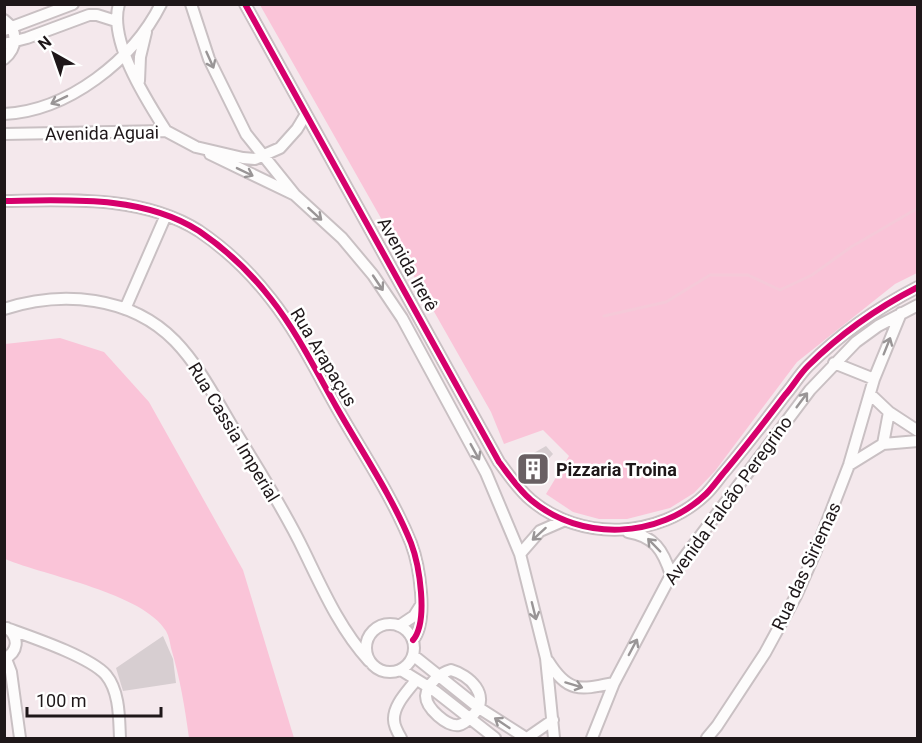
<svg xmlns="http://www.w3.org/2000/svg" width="922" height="743" font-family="Roboto,sans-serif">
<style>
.green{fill:#fac4d8}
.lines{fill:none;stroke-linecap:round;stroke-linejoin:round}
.stream{stroke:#f5c9d8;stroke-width:3}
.building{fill:#d7ced1}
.minor-casing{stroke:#c9c0c3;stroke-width:14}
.minor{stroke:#fdfcfc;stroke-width:10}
.cycleway-casing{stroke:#fff;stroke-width:10}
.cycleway{stroke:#d6006c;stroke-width:6}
.oneway{stroke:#999596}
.labels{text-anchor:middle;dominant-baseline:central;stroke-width:5;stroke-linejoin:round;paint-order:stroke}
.street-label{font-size:18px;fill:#1e1719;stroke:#fff}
.poi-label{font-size:18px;font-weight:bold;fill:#1e1719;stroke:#fff;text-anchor:start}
</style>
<rect width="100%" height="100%" fill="#f4e8ec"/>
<path class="green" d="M260,5H917V273L895,284L797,362L715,471L694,493L670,508L627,519H599L573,512L546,494L569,456L543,430L504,444L491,412Z
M60,338L104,352L149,402L243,570L294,738H189C185,708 180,678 171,648C170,643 169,636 166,631C143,593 46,576 5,559V344Z"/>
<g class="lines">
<path class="stream" d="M604,316L666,302L710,275H748L780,290L812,275L851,247L918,208"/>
</g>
<path class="building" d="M546,446L553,454L533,476L520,461Z
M163,636L173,659L176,683L123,691L116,668Z"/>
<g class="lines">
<g class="minor-casing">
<path id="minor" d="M119,4C108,41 147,101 166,131
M191,4L209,59L246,134L295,195L342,238L373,275L402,318L486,473L520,554L546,658L554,738
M245,4L499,462C509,475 518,489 531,500C581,542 659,539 706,494C713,487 719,478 726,470C747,445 766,420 785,395C793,386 799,375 808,366C840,334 877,308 918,287
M4,20C19,31 17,48 4,59
M4,30L73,4
M4,44L27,38L89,15H97L116,21
M139,81L140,57L146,32
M4,114C68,111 133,60 161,4
M4,134L166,131L196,147L243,158L255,159L280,148L297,129L306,114
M210,154L293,194
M4,201C69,200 142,195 199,231C227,250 250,272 271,299C297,332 316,371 337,408C362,452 392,496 411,543C419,564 429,621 413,640
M4,309C62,290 131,296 175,341C202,369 218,404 238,436C261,474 285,511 304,551C323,590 340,629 369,661
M125,309L166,215
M834,363L874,379
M870,394L889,412L918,431
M883,444L918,441
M849,465L883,444L889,412
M628,532C654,536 663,550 671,575
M520,554L540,531L563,521
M366 648a24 24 0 1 1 48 0a24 24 0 1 1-48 0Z
M399,626L414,616L421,605
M9,629C34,638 90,657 106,675C120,692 119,719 120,738
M414,656L479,708L526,738
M4,659C18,652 20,638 7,628
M6,659L11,672L20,738
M548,661C568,693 579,690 614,683
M401,670L435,691L495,738
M451,670C469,675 491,695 474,714C470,718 465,724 459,725C447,727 426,708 426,696C427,684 440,673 451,670Z
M401,738C398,733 394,726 394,720C393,705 408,691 416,680
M527,738L553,720
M592,738L614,683L671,575L810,390L856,342L878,326L918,305
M707,738L717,726L765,653L796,596L815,553L849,465L874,379L901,313"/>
</g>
<use href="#minor" class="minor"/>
<g class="cycleway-casing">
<path id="cycleway" d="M245,4L499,462C509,475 518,489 531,500C581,542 659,539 706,494C713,487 719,478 726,470C747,445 766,420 785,395C793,386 799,375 808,366C840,334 877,308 918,287
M4,201C69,200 142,195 199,231C227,250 250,272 271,299C297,332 316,371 337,408C362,452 392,496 411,543C419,564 429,621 413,640"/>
</g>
<use href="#cycleway" class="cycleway"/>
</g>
<defs><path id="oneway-shaft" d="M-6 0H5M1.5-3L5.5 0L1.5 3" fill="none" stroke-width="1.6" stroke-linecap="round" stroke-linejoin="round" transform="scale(1.5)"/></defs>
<g class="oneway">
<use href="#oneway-shaft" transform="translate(210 60) rotate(66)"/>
<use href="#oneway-shaft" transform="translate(59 100) rotate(154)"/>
<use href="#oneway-shaft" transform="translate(245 172) rotate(26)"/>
<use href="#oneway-shaft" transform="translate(315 214) rotate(42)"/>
<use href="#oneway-shaft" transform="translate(378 283) rotate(56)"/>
<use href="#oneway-shaft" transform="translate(887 346) rotate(-68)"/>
<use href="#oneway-shaft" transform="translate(802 400) rotate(-53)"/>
<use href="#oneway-shaft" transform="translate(475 452) rotate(61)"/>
<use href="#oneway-shaft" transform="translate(539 534) rotate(138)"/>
<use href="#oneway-shaft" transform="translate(654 545) rotate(-134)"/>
<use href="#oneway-shaft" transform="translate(534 611) rotate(76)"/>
<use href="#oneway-shaft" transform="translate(633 647) rotate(-62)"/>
<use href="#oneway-shaft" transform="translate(574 685) rotate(17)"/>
<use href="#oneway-shaft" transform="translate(502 723) rotate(-146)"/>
</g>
<defs>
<g id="building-square" transform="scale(1.725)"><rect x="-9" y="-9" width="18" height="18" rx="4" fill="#696063" stroke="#fff"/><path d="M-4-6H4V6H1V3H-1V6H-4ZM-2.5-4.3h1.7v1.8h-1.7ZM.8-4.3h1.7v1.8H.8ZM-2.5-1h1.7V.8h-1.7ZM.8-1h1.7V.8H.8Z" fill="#fff"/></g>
</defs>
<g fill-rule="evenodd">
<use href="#building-square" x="533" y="469"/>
</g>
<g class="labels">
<g class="street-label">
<text transform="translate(102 133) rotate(-1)">Avenida Aguai</text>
<text transform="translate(408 264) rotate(61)">Avenida Irerê</text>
<text transform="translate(324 357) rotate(59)">Rua Arapaçus</text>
<text transform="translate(234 432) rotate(59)">Rua Cassia Imperial</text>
<text transform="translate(728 500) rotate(-54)">Avenida Falcão Peregrino</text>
<text transform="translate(806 566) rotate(-65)">Rua das Siriemas</text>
</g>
<g class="poi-label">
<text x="556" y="469">Pizzaria Troina</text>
</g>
</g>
<rect width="922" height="743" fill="none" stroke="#1e1719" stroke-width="12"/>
<g transform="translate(54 54) rotate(320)" stroke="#ffffff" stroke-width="4.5" paint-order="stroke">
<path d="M0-4.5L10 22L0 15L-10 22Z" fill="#1e1719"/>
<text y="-9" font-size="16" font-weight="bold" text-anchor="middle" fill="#1e1719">N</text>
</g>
<path d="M27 707v9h134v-9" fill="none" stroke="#1e1719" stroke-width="3"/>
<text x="36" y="707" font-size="18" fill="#1e1719" stroke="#ffffff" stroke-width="4.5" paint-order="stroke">100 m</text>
</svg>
